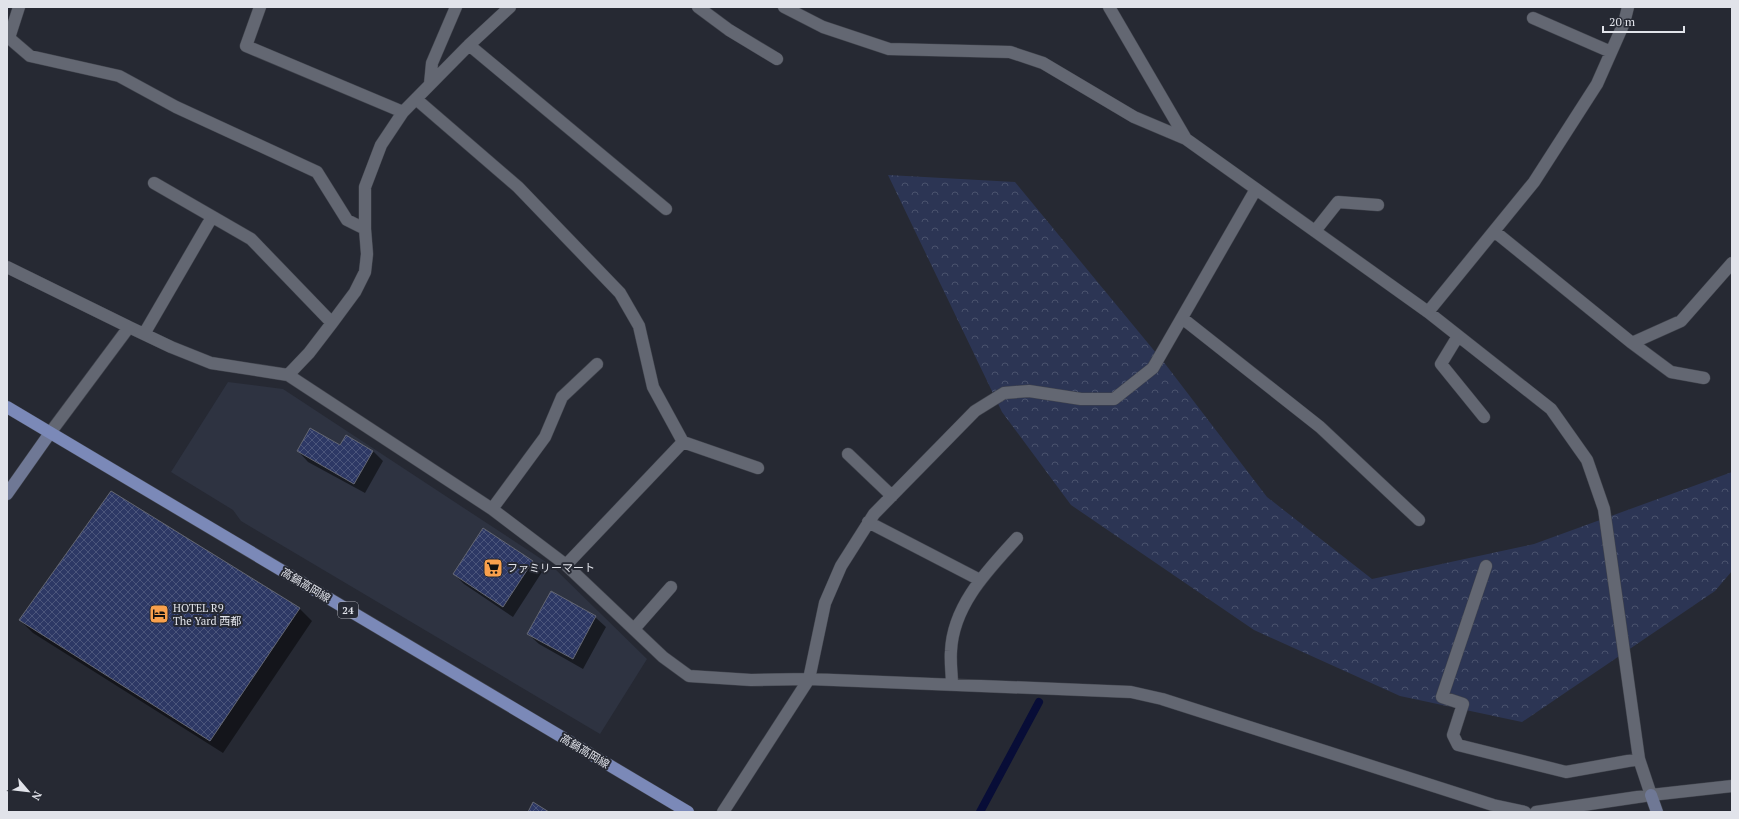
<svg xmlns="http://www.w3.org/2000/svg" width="1739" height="819" font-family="'PT Serif','Noto Sans JP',serif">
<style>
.built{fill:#2e3341}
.forest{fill:url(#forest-crowns)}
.shadow{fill:#0007}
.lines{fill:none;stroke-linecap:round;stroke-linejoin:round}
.stream{stroke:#080d37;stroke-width:8}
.building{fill:url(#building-cross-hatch);stroke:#646773}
.street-casing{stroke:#41444d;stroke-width:13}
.secondary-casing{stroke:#41444d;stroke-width:13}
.primary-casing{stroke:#41444d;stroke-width:13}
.street{stroke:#636772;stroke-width:12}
.secondary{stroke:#6f7895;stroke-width:12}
.primary{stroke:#7b89b8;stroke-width:12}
.labels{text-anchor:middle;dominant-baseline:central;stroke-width:4;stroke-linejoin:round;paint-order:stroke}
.shield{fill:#262933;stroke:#a9abb3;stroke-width:1}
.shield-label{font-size:10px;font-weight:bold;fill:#e1e3ea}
.poi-label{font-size:11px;fill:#e1e3ea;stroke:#262933;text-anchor:start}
.street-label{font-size:11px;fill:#e1e3ea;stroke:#262933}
</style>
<defs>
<pattern id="forest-crowns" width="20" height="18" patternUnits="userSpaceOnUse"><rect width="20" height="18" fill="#2c3554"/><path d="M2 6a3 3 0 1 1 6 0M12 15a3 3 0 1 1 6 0" fill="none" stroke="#4a526d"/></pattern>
<pattern id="building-cross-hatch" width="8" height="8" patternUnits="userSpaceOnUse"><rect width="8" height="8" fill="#2d3865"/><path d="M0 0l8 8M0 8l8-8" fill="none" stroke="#4b557b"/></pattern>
</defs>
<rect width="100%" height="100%" fill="#262933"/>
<path class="built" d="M228,382L283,389L552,566L647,659L600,734L241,521L233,510L171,472Z"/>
<path class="forest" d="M888,175L1015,182L1166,365L1267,497L1372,579L1534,544L1732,472V571L1715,591L1522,722L1400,696L1254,630L1071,505L1002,412Z"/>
<path class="shadow" d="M298,451H373L383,461L365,493L308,462Z
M532,562L542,572L513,617L464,584L454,574Z
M299,608L312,621L223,753L33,633L20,620Z
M595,617L606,627L583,669L539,644L528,634Z"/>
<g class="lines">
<path class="stream" d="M980,812L1039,702"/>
</g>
<path class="building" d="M310,428L340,445L346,435L373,451L354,484L297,451Z
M111,491L300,608L210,741L19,620Z
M483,528L533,561L503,607L453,574Z
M551,591L596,616L573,659L527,634Z
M533,802L549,812H528Z"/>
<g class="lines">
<g class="street-casing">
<path id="street" d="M260,7L246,46L403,112
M698,7L729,30L777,59
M784,7L823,27L889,49L1010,52L1043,63L1134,117L1186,139L1428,312L1551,409L1587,460L1604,509L1639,759L1651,795
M1109,7L1186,139
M1533,18L1611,52
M7,37L9,38L19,7
M9,38L30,56L119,76L176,107L317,172L347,220L365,229
M469,45L666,209
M430,84L432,63L456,7
M416,99L518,187L620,293L639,326L653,387L683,442L566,565
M154,183L251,239L332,323
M1315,231L1338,202L1378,205
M1494,231L1632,343L1671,372L1704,378
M7,267L129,327
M1428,312L1534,182L1597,84L1624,23L1628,7
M1182,318L1320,427L1419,520
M144,334L212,217
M1458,336L1441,364L1484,417
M1632,343L1681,321L1732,263
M288,375L309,353L332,323L355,292L365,272L367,254L365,229V187L381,145L403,112L469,45L510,7
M50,433L129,327L171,347L211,363L288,375L492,509L566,565L663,657L689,676L751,680L809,679L1131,692L1162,699L1493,805L1525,812
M683,442L758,468
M848,454L892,496
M492,509L545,437L562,397L597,364
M868,522L980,580
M1486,566L1442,697L1463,704L1453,735L1458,745L1566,772L1639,759
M634,629L671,587
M952,685C952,674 950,662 951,651C953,605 988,570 1017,538
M723,812L809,679L825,603L841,566L874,514L975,411L1004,393L1029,391L1081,399H1114L1153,368L1256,189
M1536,812L1651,795L1732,786"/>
</g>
<g class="secondary-casing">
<path id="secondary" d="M7,494L50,433
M1651,795L1657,812"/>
</g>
<g class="primary-casing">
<path id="primary" d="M7,407L688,812"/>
</g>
<use href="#street" class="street"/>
<use href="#secondary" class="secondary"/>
<use href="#primary" class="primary"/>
</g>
<defs>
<g id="supermarket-square" transform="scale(1)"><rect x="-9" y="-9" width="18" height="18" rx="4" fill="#f9a04c" stroke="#262933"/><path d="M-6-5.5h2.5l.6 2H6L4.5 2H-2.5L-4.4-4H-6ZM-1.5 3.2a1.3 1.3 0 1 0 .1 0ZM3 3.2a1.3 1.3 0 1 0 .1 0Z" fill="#111"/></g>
<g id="hotel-square" transform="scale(1)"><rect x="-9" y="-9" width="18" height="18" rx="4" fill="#f9a04c" stroke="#262933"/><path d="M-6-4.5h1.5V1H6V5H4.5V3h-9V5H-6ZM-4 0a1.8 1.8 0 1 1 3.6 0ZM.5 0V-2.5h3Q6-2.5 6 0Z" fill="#111"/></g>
</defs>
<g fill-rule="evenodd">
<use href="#supermarket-square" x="493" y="568"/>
<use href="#hotel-square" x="159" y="614"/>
</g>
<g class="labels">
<rect class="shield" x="338" y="602" width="20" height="16" rx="3"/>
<g class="shield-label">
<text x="348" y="610">24</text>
</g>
<g class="poi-label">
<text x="507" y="568">ファミリーマート</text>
<text x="173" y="608">HOTEL R9<tspan x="173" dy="13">The Yard 西都</tspan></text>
</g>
<g class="street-label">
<text transform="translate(306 585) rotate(31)">高鍋高岡線</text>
<text transform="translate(585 751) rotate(31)">高鍋高岡線</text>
</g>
</g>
<rect width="1739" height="819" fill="none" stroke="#e1e3ea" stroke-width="16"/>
<g transform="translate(28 791) rotate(118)" stroke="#262933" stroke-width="3" paint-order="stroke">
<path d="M0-3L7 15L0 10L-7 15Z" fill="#e1e3ea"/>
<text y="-6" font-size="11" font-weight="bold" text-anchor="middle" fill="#e1e3ea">N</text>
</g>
<path d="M1603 26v6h81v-6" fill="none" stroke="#e1e3ea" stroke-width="2"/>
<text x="1609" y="26" font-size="12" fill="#e1e3ea" stroke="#262933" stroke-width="3" paint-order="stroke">20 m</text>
</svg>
